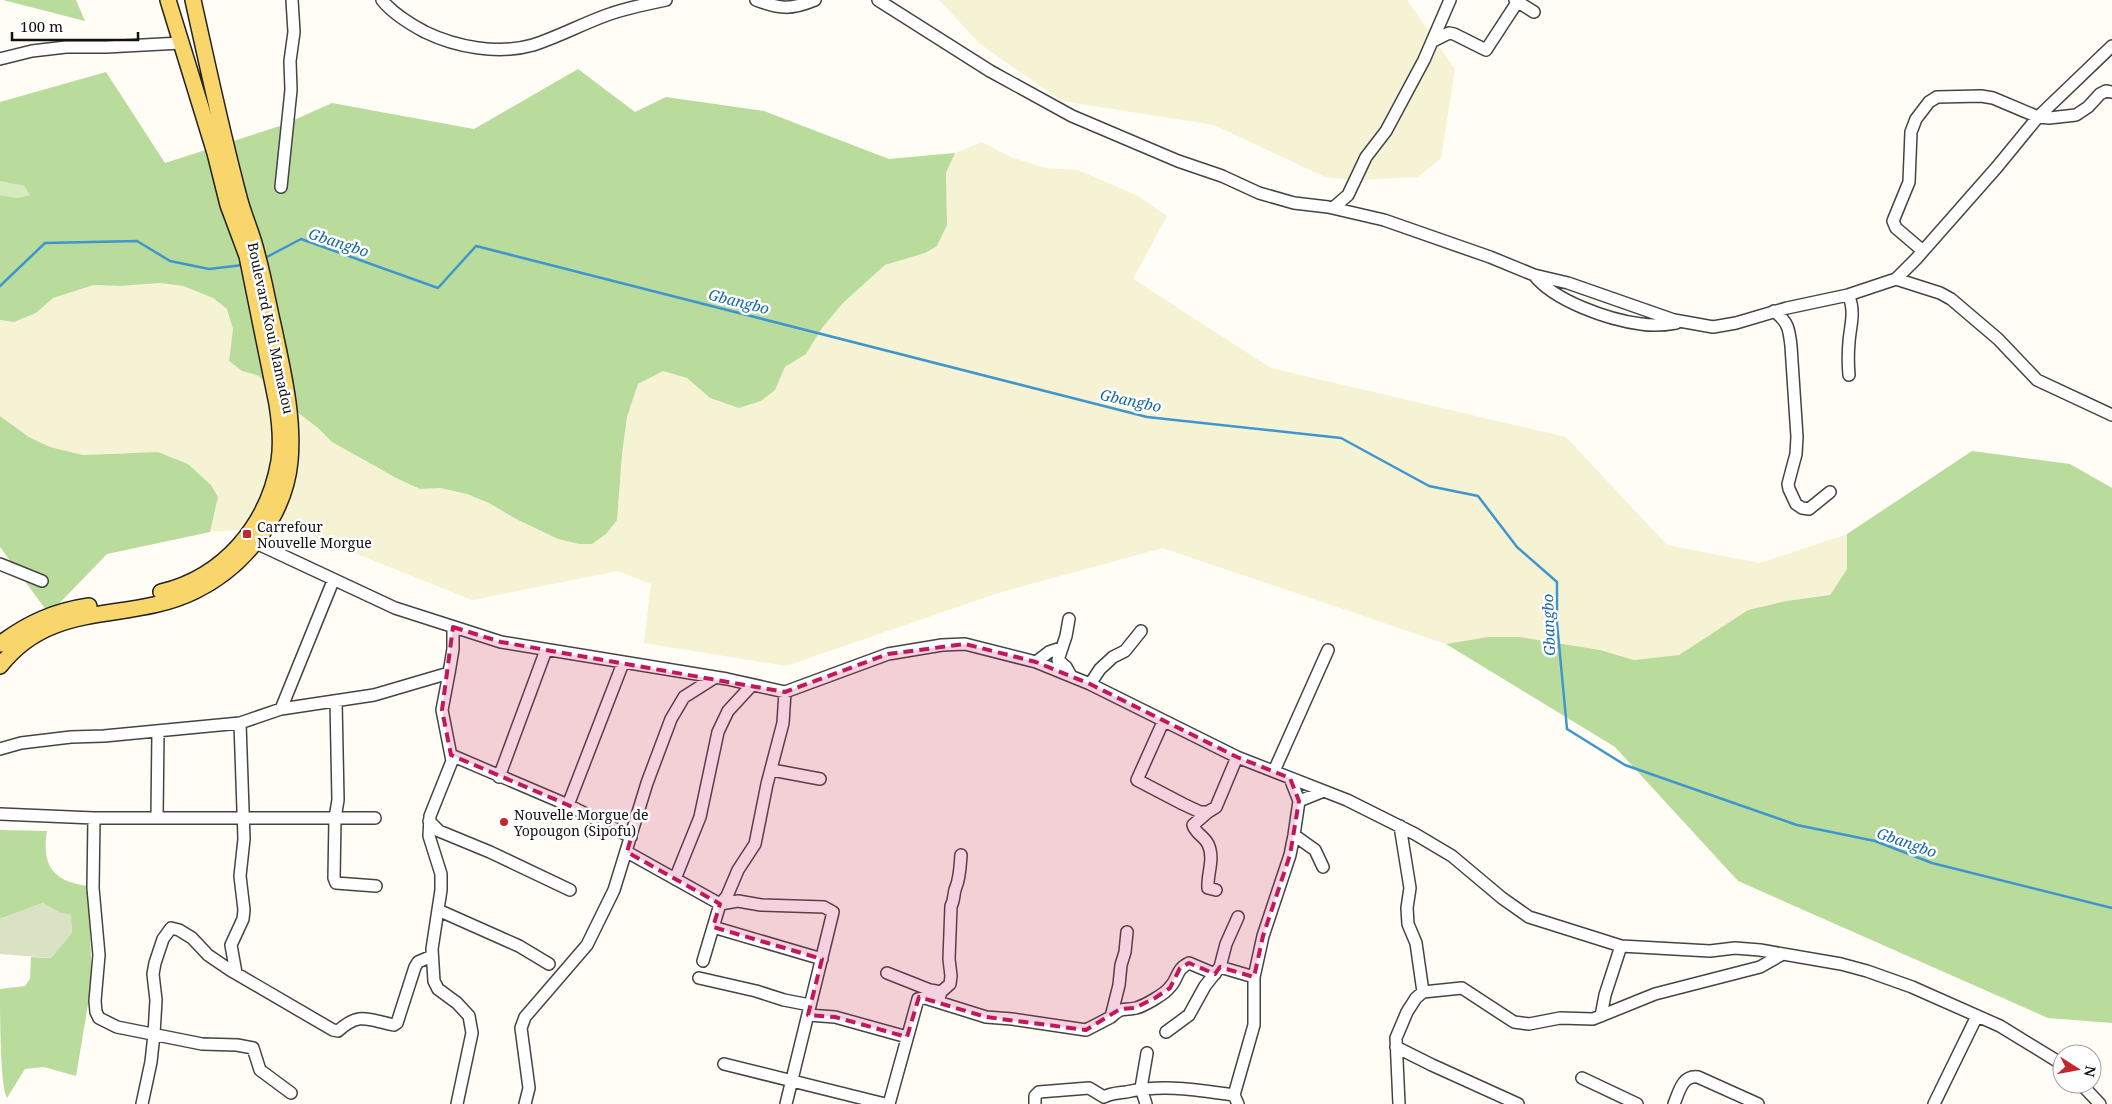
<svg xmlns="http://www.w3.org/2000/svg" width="2112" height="1104" font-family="'Noto Serif',serif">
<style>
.farmland{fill:#f6f3d4}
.green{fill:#d5ebbd}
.forest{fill:#b9dc9c}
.cemetery{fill:#d9e3c4}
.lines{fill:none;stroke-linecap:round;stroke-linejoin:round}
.stream{stroke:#3f96cf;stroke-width:2.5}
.minor-casing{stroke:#444;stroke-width:14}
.major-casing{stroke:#222;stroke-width:18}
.minor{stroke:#fff;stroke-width:11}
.major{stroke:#f9d66b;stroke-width:15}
.marked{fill:#c2185b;fill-opacity:0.2;stroke:#c2185b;stroke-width:4;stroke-dasharray:10 6;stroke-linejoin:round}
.poi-dot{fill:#c4262e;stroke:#fff;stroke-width:2}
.labels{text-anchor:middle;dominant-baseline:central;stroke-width:5;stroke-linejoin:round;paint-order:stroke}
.street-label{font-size:14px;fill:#111;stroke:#fff}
.poi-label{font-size:14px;fill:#111;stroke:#fff;text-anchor:start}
.water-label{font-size:15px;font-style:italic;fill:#1768a6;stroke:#fff}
</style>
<rect width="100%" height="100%" fill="#fffdf5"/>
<path class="farmland" d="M939,0H1407L1455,69L1441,158L1418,177L1355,180L1325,177L1214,125L1062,101L980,44Z
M982,142L1011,157L1045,168L1078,170L1138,196L1167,216L1133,279L1271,368L1566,437L1667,545L1760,563L1847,534V569L1830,595L1786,601L1748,610L1679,655L1634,660L1600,650L1520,637H1488L1446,644L1163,548L998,593L786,666L644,643L651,584L618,571L472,600L287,526L210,532L218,497L123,453L83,455L50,447L29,437L0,416V320L14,322L36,313L53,298L94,285L121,286L160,283L183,286L213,298L227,309L233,329L229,361L242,371L259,376L275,395L318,428L332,442L398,479L419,489L440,488L467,494L489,503L516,519L558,539L619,487L627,417L638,384L663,370L687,378L710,398L739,408L761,400L775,390L785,367L806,354L822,328L843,303L885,265L925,253L947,225L946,173L955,153Z"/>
<path class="green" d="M0,181L24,186L31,195L17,198L0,195Z"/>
<path class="forest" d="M3,0H76L85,21Z
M578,69L635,112L666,97L764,111L889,159L955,153L946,173L947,225L937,246L925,253L885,265L843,303L822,328L806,354L785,367L775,390L761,401L739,408L710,398L687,378L663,371L638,384L627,417L622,455L617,520L606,534L592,544H579L558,539L516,519L489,503L467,494L440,488L420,489L398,479L332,442L318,428L275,395L259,376L242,371L229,361L233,329L227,309L213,298L183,286L160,283L121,286L94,285L53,298L36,313L14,322L0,320V195L17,198L30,195L24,186L0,181V102L106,72L165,163L283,125L332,103L474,129Z
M0,416L29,437L50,447L83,455L158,452L188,464L211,485L218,497L210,532L107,554L49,614L0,547Z
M1972,451L2070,464L2112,488V1023L2048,1018L1738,881L1615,747L1446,644L1488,637H1520L1600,650L1634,660L1679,655L1748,610L1786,601L1830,595L1847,569V534Z
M0,830L47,831C41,866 54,882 88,886L92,981L76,1076L44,1067L25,1069L7,1098C0,1087 0,1009 0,989L25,986L30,979L31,957L51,958L72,932L70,915L60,913L43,903L0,919Z"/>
<path class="cemetery" d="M43,903L60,913L71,914L72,932L51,958L0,954V919Z"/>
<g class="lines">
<path class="stream" d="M265,258L301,239L438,288L476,246L1147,417L1341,438L1429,486L1478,496L1517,547L1557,582V623L1567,729L1625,765L1797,825L1875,841L1932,863L2112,908
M0,286L45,243L137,241L170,261L209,269L243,265"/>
<g class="minor-casing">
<path id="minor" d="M382,0C393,14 410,24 425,32C456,47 498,55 533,45C558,37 582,24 607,15C626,8 646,4 666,0
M756,0C780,9 791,10 815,0
M878,0L990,71L1072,116L1178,161L1222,176L1259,193L1294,203L1328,207L1384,220L1490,257L1534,275L1568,283L1674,320L1713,327L1736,323L1787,308L1848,295L1896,279L1916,259L1997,167L2038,117L2112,46
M1515,0L1534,12
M1433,41L1449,33L1454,34L1486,50L1518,1
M0,59L32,51L66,47H106L181,43
M281,187L291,90L290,61L294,32L292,0
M1333,208L1348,195L1366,157L1386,131L1424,60L1450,0
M1923,251L1896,228L1893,221L1909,182L1911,132L1916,119L1929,102L1937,97L1981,96L1993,98L2038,117L2049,118L2076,115L2088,107L2100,94L2106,91L2112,92
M1534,275C1554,301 1609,320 1641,324C1653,326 1665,325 1676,323
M1896,279L1940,293L1951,299L1998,339L2037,380L2112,415
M1848,295C1856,310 1850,327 1849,342C1848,353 1848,364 1849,375
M1774,311C1788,322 1789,328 1791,346L1797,437L1796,454L1788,484L1789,489L1796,504L1802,508L1809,509L1830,492
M256,543L395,608L501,642L727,679L785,692L888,654L942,645L965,644L1036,662L1090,684L1237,757L1347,800L1415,834L1452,856L1502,898L1529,917L1621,946L1710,951L1735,948L1760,950L1841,964L1867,971L1912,987L2000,1026L2062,1064
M0,564L42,581
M1069,619L1066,636L1058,660L1066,667L1071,676
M1036,662L1049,652L1061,648
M449,673L442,710L452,761L430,816L429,836L441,874V890L432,949L434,981L438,989L457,1003L469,1016L472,1033L457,1104
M1090,684L1100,669L1113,657L1125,651L1141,631
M281,709L333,581
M1163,722L1137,780L1183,804L1200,812H1208L1216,807L1237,757
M0,749L21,743L71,737L104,736L240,723L281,709L374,695L449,673L453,649V627
M451,755L568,805L631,837
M772,770L820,779
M1274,771L1328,650
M499,777L546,650
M1299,801L1324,791
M568,805L623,663
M1208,812L1193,825C1195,833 1204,836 1208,844C1215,859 1207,873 1208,888L1216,890
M0,814L94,818H335L338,800L336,701
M157,817L158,731
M94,818L93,888L99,955L95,1001L96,1012L99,1018L117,1027L202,1044L237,1045L253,1048L260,1070L291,1093
M375,818H335L334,878L336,883L376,886
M429,821L439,831L490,852L570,890
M1400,826L1410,888L1407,908L1408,924L1416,943L1423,992
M1294,835L1315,850L1323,867
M627,852L720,904L703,961
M675,879L700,817L718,732L728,711L752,685
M720,904L738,901L761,905L824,907L833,912L786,1104
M720,904L727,896L738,870L755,844L767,784L783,723L785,692
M438,910L519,946L549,964
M713,927L822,959
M1220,967L1254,977
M236,973L231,945L243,919L244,910L240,876L244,839L240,723
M887,973L930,990L941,992
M699,978L756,991L784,1000L810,1005
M938,1002L941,992L950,984L951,976L949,959L951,906C955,899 953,893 956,887C960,877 960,867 961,855
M808,1015L835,1017L907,1037
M1601,1016L1605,995L1621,946
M1111,1017C1123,1006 1122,1011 1136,1008C1144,1006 1165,994 1170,987C1179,978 1175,970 1189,963L1215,974
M1166,1032L1189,1015L1205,986L1220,967L1226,944L1238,917
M1396,1047L1432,1065L1518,1104
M724,1064L885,1104
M1582,1078L1637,1104
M2081,1084L2100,1104
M142,1104L151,1062L154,1034L156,1000L153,974L155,963L163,939L171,928L179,930L192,938L208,955L230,970L333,1030L338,1031C360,1011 368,1020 394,1025L397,1023L415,967L418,962L432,956
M525,1104L529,1088L521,1028L525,1017L587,945L614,890L647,783L671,719L684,697L714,678
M889,1104L918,999L925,998L938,1002L986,1017L1012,1019L1086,1030L1111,1017L1119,985L1121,965L1125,952L1127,932
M1035,1104V1096L1039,1092L1089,1088L1104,1097C1111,1093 1119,1093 1126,1092C1165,1084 1196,1090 1234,1095
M1146,1104L1141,1088L1147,1053
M1238,1104L1234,1095L1254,1025V977L1263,936L1290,855L1294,835L1299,801L1290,778
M1399,1104L1396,1038L1407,1012L1416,998L1423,992L1462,988L1514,1022L1529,1024L1560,1018L1593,1019L1655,994L1760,967L1781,955
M1674,1104C1679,1092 1682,1075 1698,1077L1758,1104
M1934,1104L1977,1016"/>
</g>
<g class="major-casing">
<path id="major" d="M161,592C224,577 268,525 279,461C282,442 280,423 277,404L247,256L228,205L215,153L168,0
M0,644C28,623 55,611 89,606
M0,666C53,598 128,624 195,591C244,567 285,516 290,461C294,417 283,372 274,329C268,304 264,279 257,254C253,236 245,219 240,201C222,134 208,67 193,0"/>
</g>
<use href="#minor" class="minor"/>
<use href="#major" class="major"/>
</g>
<path class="marked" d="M453,627L501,642L785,692L888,654L965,644L1036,662L1090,684L1237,757L1290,778L1299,801L1290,855L1263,936L1254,977L1220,967L1215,974L1189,963L1180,968L1170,988L1155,998L1135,1008L1120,1009L1086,1030L986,1017L919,997L907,1037L835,1017L808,1015L822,959L713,927L720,904L627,852L631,838L568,805L451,755L442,710Z"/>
<g class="poi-dot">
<rect x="242" y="529" width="10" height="10" rx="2.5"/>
<circle cx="504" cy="822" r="5"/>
</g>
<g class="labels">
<g class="street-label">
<text transform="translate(271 328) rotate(78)">Boulevard Koui Mamadou</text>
</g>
<g class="poi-label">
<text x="257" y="526">Carrefour<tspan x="257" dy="16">Nouvelle Morgue</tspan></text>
<text x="514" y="814">Nouvelle Morgue de<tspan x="514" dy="16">Yopougon (Sipofu)</tspan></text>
</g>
<g class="water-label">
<text transform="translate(339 242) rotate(18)">Gbangbo</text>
<text transform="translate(739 301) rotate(14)">Gbangbo</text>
<text transform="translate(1131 400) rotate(12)">Gbangbo</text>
<text transform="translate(1548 625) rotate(-92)">Gbangbo</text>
<text transform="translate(1907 842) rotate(19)">Gbangbo</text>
</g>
</g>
<g transform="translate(2077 1069) rotate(101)"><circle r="24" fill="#ffffff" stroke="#a0a0a0"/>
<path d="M0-4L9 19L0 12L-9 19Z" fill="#c4262e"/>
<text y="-8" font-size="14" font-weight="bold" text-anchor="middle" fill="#111111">N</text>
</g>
<path d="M12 32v8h126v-8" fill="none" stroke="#111111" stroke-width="2.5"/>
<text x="20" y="32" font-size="15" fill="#111111" stroke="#ffffff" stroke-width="4" paint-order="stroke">100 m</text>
</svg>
